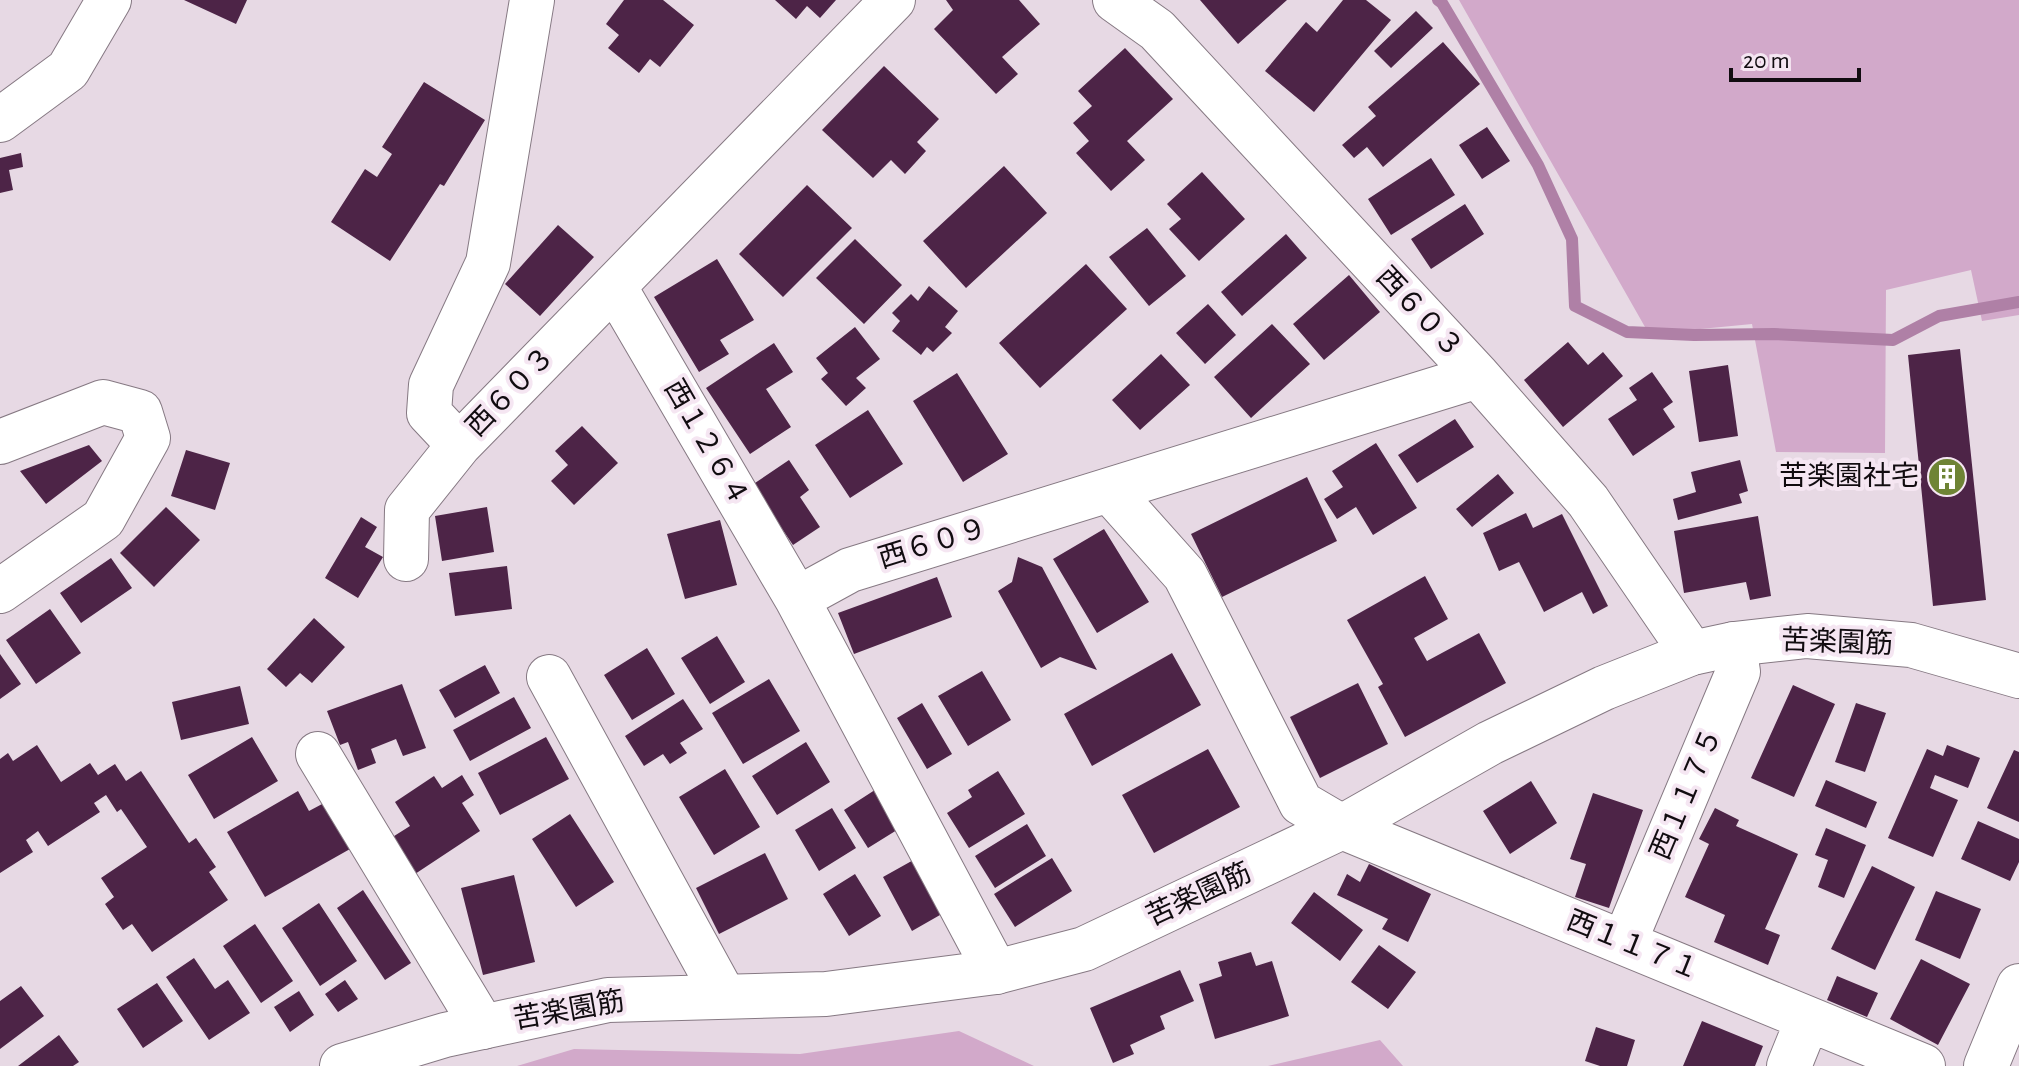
<svg xmlns="http://www.w3.org/2000/svg" width="2019" height="1066" font-family="'Alegreya Sans','Noto Sans JP',sans-serif">
<style>
.green{fill:#d2a9ca}
.lines{fill:none;stroke-linecap:round;stroke-linejoin:round}
.stream{stroke:#af80a6;stroke-width:12}
.building{fill:#4d2447}
.street-casing{stroke:#867983;stroke-width:46}
.secondary-casing{stroke:#867983;stroke-width:46}
.street{stroke:#fff;stroke-width:44}
.secondary{stroke:#fff;stroke-width:44}
.labels{text-anchor:middle;dominant-baseline:central;stroke-width:8;stroke-linejoin:round;paint-order:stroke}
.street-label{font-size:28px;fill:#110c10;stroke:#f5e6f2}
.poi-label{font-size:28px;fill:#110c10;stroke:#f5e6f2;text-anchor:end}
</style>
<rect width="100%" height="100%" fill="#e7d9e4"/>
<path class="green" d="M1459,0H2019V315L1982,321L1971,270L1886,290L1885,453L1776,452L1752,324L1649,334Z
M959,1031L1034,1066H517L574,1049L800,1054Z
M1380,1040L1403,1066H1268Z"/>
<g class="lines">
<path class="stream" d="M1438,0L1442,3L1538,165L1572,239L1575,306L1627,332L1694,335L1774,334L1893,340L1939,316L2019,302"/>
</g>
<path class="building" d="M184,0H247L236,24Z
M624,0H663L694,25L660,67L650,59L639,73L608,48L619,35L606,24Z
M775,0H836L820,18L807,6L796,19Z
M946,0H1019L1040,24L1002,57L1018,74L996,94L934,29L953,10Z
M1200,0H1287L1238,44Z
M1343,0H1366L1391,20L1314,112L1265,71L1306,22L1317,32Z
M1416,11L1433,28L1391,68L1374,51Z
M1443,42L1480,84L1383,167L1367,147L1354,158L1342,145L1376,116L1368,107Z
M1125,48L1173,99L1127,141L1145,160L1111,191L1076,153L1089,141L1073,123L1092,106L1078,91Z
M884,66L939,119L917,142L926,151L905,174L891,160L873,178L822,130Z
M424,82L485,120L444,186L440,184L390,261L331,222L365,169L377,177L392,154L382,147Z
M1487,127L1510,161L1482,179L1459,145Z
M21,153L23,167L9,170L13,190L0,193V158Z
M1431,158L1455,195L1391,235L1368,199Z
M1004,166L1047,213L966,288L923,241Z
M1202,172L1245,219L1199,261L1169,229L1181,219L1167,204Z
M807,185L852,228L783,297L739,254Z
M1465,204L1484,234L1431,269L1411,239Z
M558,225L594,257L540,316L505,284Z
M1147,228L1186,276L1149,306L1109,257Z
M1286,234L1307,258L1242,316L1221,292Z
M855,239L902,285L864,324L816,278Z
M717,259L754,320L720,340L729,354L699,372L654,297Z
M1086,264L1127,309L1040,388L999,343Z
M1349,275L1380,312L1324,360L1293,324Z
M929,286L958,311L945,327L952,333L933,352L927,347L921,355L892,331L900,321L892,313L911,294L918,301Z
M1208,304L1236,335L1205,364L1176,333Z
M1272,324L1310,364L1251,418L1214,377Z
M855,327L880,359L856,378L866,388L846,406L821,379L828,373L816,358Z
M1568,342L1588,365L1603,352L1623,376L1563,427L1524,380Z
M774,343L793,372L766,389L791,427L750,454L706,388Z
M1960,349L1986,600L1933,606L1908,355Z
M1161,354L1190,385L1140,430L1112,400Z
M1728,365L1738,436L1699,442L1689,371Z
M1652,372L1673,402L1663,409L1675,427L1633,456L1608,419L1637,400L1629,388Z
M957,373L1008,454L963,482L913,401Z
M868,410L903,464L850,498L815,445Z
M1455,419L1474,447L1417,483L1398,455Z
M582,426L618,463L574,505L551,481L568,465L555,451Z
M1376,443L1417,508L1373,535L1356,507L1337,519L1324,499L1343,487L1332,471Z
M89,445L102,461L46,504L20,471Z
M186,450L230,463L215,510L171,496Z
M789,460L809,490L800,497L820,527L793,545L752,485Z
M1740,460L1748,491L1739,494L1742,503L1678,520L1673,499L1696,492L1691,472Z
M1498,474L1514,493L1472,527L1456,509Z
M1307,477L1337,541L1222,597L1191,534Z
M166,507L200,540L154,587L120,553Z
M487,507L494,552L442,561L435,516Z
M1526,513L1533,528L1562,514L1608,606L1593,614L1582,592L1544,612L1519,562L1499,571L1483,533Z
M1758,516L1771,596L1750,600L1746,582L1684,593L1674,531Z
M361,517L377,527L365,547L383,557L358,598L325,578Z
M720,520L737,585L685,599L667,534Z
M1104,529L1149,602L1097,633L1053,559Z
M1018,557L1042,567L1097,670L1060,657L1041,668L998,591L1012,582Z
M111,558L132,588L81,623L60,593Z
M507,566L512,609L455,616L449,573Z
M1425,576L1448,619L1414,638L1427,661L1479,633L1506,683L1405,737L1378,687L1383,684L1347,620Z
M937,577L952,617L854,654L838,613Z
M50,609L81,653L36,684L6,640Z
M314,618L345,647L312,683L300,673L286,687L267,669Z
M717,636L745,682L710,704L681,658Z
M647,648L675,694L632,720L604,675Z
M1172,653L1201,705L1092,766L1064,714Z
M0,654L21,684L0,699Z
M485,665L500,693L455,718L439,690Z
M982,671L1011,720L968,746L938,696Z
M769,679L800,731L743,764L712,713Z
M1358,683L1388,744L1320,778L1290,717Z
M402,684L426,748L403,756L396,739L371,749L376,763L358,770L348,742L340,745L327,711Z
M1793,685L1835,704L1794,797L1751,778Z
M240,686L249,724L181,740L172,702Z
M514,697L531,728L470,761L453,730Z
M683,699L703,729L680,743L687,753L670,764L663,754L644,766L625,736Z
M922,703L952,754L927,769L897,718Z
M1856,703L1886,713L1865,772L1835,762Z
M252,737L278,781L214,819L188,775Z
M546,737L569,779L500,815L478,773Z
M806,742L830,782L777,815L752,776Z
M37,745L61,782L90,763L98,775L115,764L126,781L141,771L189,843L196,838L216,867L209,872L228,900L152,952L132,924L123,930L105,904L114,897L101,878L147,847L121,809L117,812L106,795L94,803L100,812L48,846L38,831L26,840L33,852L0,873V759L8,753L13,761Z
M1947,745L1980,758L1968,788L1935,775L1930,788L1958,800L1933,857L1888,838L1927,749L1943,756Z
M1208,749L1240,807L1154,853L1122,795Z
M2014,750L2019,752V822L1987,808Z
M725,769L760,827L714,855L679,797Z
M998,771L1025,814L969,848L947,813L972,797L968,790Z
M462,775L474,795L462,803L480,831L415,874L391,838L410,826L395,802L434,776L442,788Z
M1826,780L1877,802L1866,828L1815,806Z
M1531,781L1557,823L1510,854L1483,811Z
M881,786L905,825L868,848L844,810Z
M298,791L309,811L324,803L350,849L265,897L227,832Z
M1593,793L1643,810L1609,908L1575,897L1586,864L1570,859Z
M832,808L856,848L819,871L795,830Z
M1715,808L1739,820L1736,826L1798,854L1765,929L1780,935L1768,965L1714,942L1725,915L1685,897L1709,844L1699,839Z
M570,814L614,882L576,907L532,839Z
M1978,821L2019,839V862L2010,881L1961,859Z
M1027,824L1046,856L995,888L975,856Z
M1826,828L1866,845L1844,898L1818,887L1828,860L1815,855Z
M765,853L788,899L719,934L696,888Z
M917,858L947,911L912,931L883,877Z
M1052,858L1072,891L1015,927L994,894Z
M1369,864L1431,894L1408,942L1382,929L1388,919L1337,895L1347,874L1360,882Z
M1872,866L1915,887L1875,970L1831,949Z
M855,874L881,916L849,936L823,894Z
M514,875L535,962L483,975L461,888Z
M363,890L411,963L385,980L337,908Z
M1936,891L1981,909L1960,959L1915,940Z
M1314,892L1363,930L1340,961L1291,923Z
M319,903L357,961L320,986L282,928Z
M255,924L293,981L261,1003L223,946Z
M1379,945L1416,972L1388,1009L1351,982Z
M1251,952L1256,966L1272,961L1289,1016L1215,1039L1199,984L1222,976L1218,962Z
M194,958L215,989L228,980L250,1013L209,1040L166,977Z
M1921,959L1970,984L1938,1045L1890,1019Z
M1180,970L1194,1001L1160,1016L1165,1029L1130,1045L1134,1054L1113,1063L1090,1008Z
M1837,976L1878,993L1867,1017L1827,1000Z
M345,980L358,999L338,1012L325,994Z
M157,983L183,1021L143,1048L117,1009Z
M21,986L44,1016L0,1049V1001Z
M299,991L314,1015L290,1032L274,1007Z
M1702,1021L1763,1046L1755,1066H1683Z
M1596,1027L1635,1040L1627,1066H1600L1585,1061Z
M59,1035L79,1062L73,1066H18Z"/>
<g class="lines">
<g class="street-casing">
<path id="street" d="M532,0L488,263L431,385L429,413L459,445L893,0
M1115,0L1157,30L1478,376L1588,501L1692,653
M0,120L68,70L109,0
M614,286L797,599
M0,442L103,402L140,412L148,438L103,519L0,591
M1110,491L1185,575L1301,803L1342,827L1923,1066
M406,559L407,510L459,445
M549,677L724,996
M318,754L483,1027
M1624,943L1738,672L1734,644
M996,972L797,599L850,570L1478,376
M1789,1066L1808,1019
M1986,1066L2019,986"/>
</g>
<g class="secondary-casing">
<path id="secondary" d="M342,1066L445,1035L608,1000L826,994L996,972L1084,949L1342,827L1490,743L1604,688L1692,653L1734,644L1807,636L1911,645L2019,676"/>
</g>
<use href="#street" class="street"/>
<use href="#secondary" class="secondary"/>
</g>
<defs>
<g id="building-disc" transform="scale(2)"><circle r="9.5" fill="#6e8435" stroke="#f5e6f2"/><path d="M-4-6H4V6H1V3H-1V6H-4ZM-2.5-4.3h1.7v1.8h-1.7ZM.8-4.3h1.7v1.8H.8ZM-2.5-1h1.7V.8h-1.7ZM.8-1h1.7V.8H.8Z" fill="#fff"/></g>
</defs>
<g fill-rule="evenodd">
<use href="#building-disc" x="1947" y="477"/>
</g>
<g class="labels">
<g class="street-label">
<text transform="translate(1419 313) rotate(47)">西６０３</text>
<text transform="translate(511 392) rotate(-46)">西６０３</text>
<text transform="translate(706 443) rotate(60)">西１２６４</text>
<text transform="translate(933 544) rotate(-17)">西６０９</text>
<text transform="translate(1837 643) rotate(2)">苦楽園筋</text>
<text transform="translate(1687 794) rotate(-67)">西１１７５</text>
<text transform="translate(1199 895) rotate(-25)">苦楽園筋</text>
<text transform="translate(1633 946) rotate(22)">西１１７１</text>
<text transform="translate(569 1011) rotate(-10)">苦楽園筋</text>
</g>
<g class="poi-label">
<text x="1919" y="477">苦楽園社宅</text>
</g>
</g>
<path d="M1731 68v12h128v-12" fill="none" stroke="#110c10" stroke-width="4"/>
<text x="1743" y="68" font-size="24" fill="#110c10" stroke="#f5e6f2" stroke-width="6" paint-order="stroke">20 m</text>
</svg>
